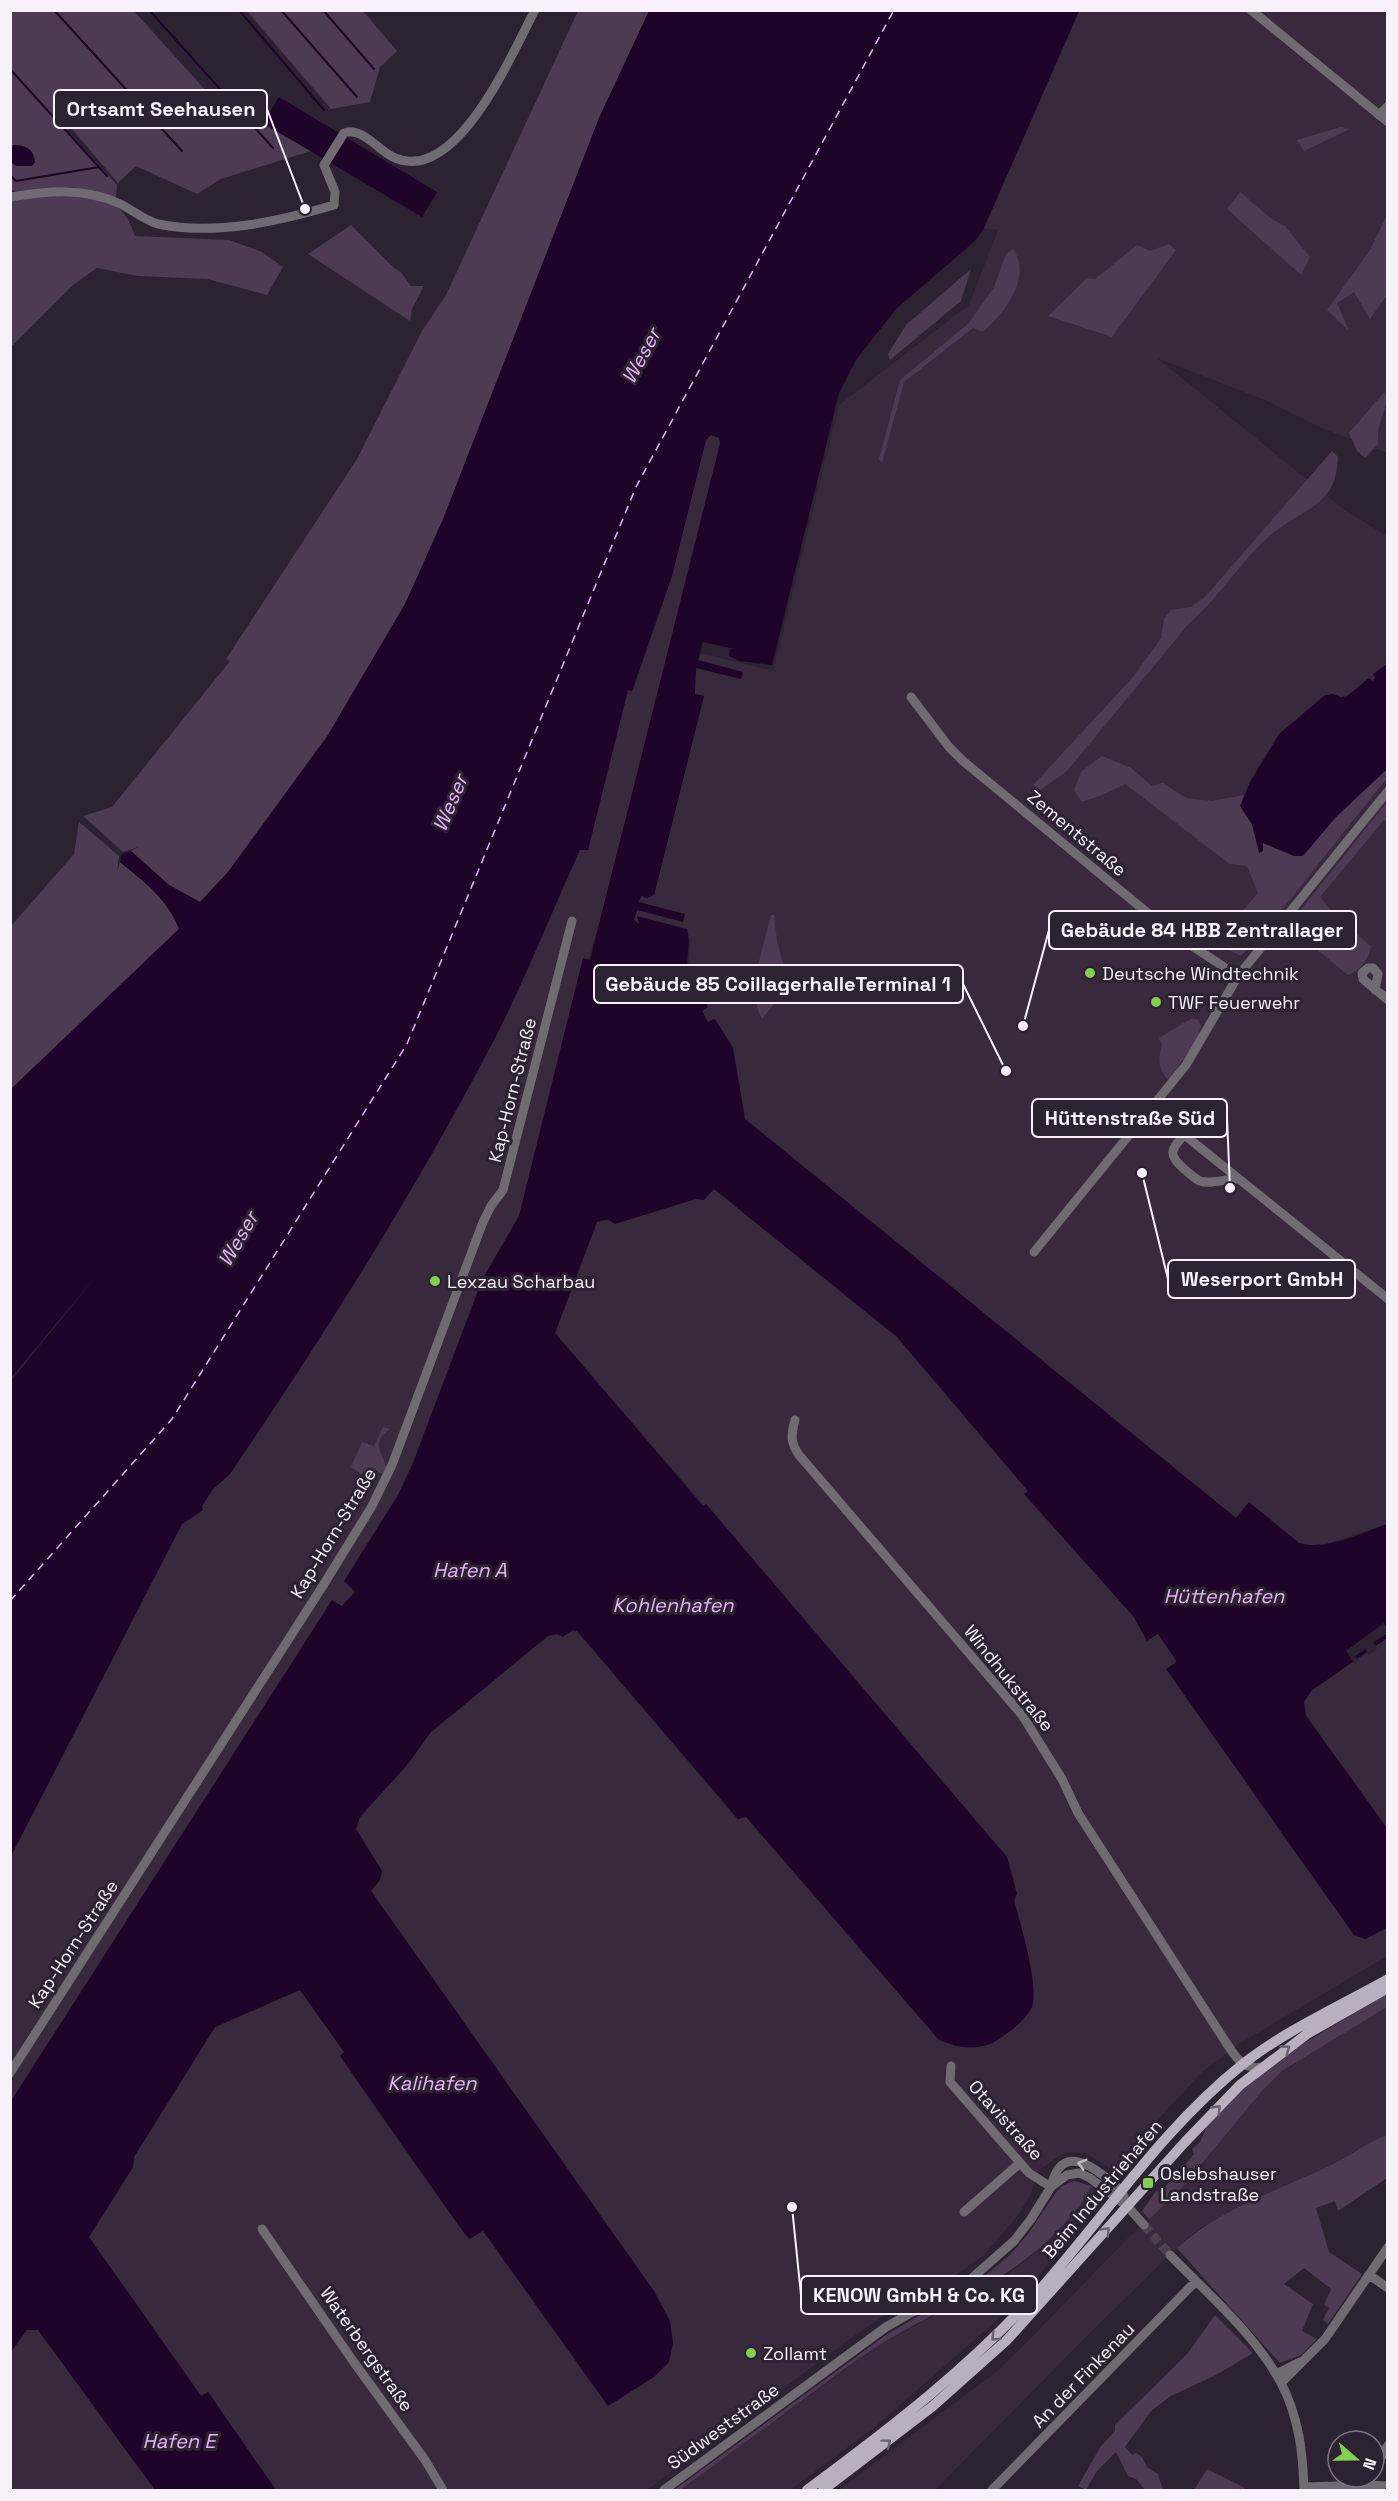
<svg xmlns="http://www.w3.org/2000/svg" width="1398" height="2501" font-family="'Space Grotesk',sans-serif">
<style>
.built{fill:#38293d}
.green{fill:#4d3b54}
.water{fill:#1f0429}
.pier{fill:#2c2231}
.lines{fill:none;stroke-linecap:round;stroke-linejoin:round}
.stream{stroke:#1f0429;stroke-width:2}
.ferry{stroke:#e5b4f9;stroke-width:1.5;stroke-dasharray:8 6;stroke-linecap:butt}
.minor-tunnel{stroke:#4b414f;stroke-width:9;stroke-dasharray:9 4.5;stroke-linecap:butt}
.minor{stroke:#706a72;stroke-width:9}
.major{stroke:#baafbf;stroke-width:10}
.oneway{stroke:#6c6171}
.oneway2{stroke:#c2bbc4}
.poi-dot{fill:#80d051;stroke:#2c2231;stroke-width:2}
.labels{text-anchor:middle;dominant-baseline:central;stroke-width:6;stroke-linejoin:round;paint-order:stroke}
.street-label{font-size:18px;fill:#f8f1fb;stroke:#2c2231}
.poi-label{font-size:18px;fill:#f8f1fb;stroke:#2c2231;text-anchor:start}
.water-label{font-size:20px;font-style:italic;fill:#e5b4f9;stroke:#2c2231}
.leader{fill:none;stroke:#f8f1fb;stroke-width:2}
.callout-dot{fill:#f8f1fb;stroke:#2c2231;stroke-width:2}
.callout{fill:#2c2231;stroke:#f8f1fb;stroke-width:2}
.callout-label{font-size:20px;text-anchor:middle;font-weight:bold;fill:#f8f1fb}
</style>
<rect width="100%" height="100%" fill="#2c2231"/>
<path class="built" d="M1079,11H1387V453L1322,428L1265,400L1157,358L1346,511L1387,536V1524L1325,1544L1308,1545L1299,1543L1249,1503L1237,1519L745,1119L733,1048L714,1019L708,1023L701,1011L708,1006L691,976L688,965L691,940L638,919L640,924L634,920L641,896L654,895L704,697L695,694V674L700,653L773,671L839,405L969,305L998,230L984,228Z
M710,435L719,438L720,444L610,882L589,960L583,959L519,1216L482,1280L413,1463L398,1495L345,1581L355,1591L342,1606L332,1601L11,2101V1856L182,1524L203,1510L202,1506L213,1489L230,1474L390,1225L495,1038L580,850L588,849L628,690H633L672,576L706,440Z
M714,1189L897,1337L1028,1491L1025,1495L1134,1617L1147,1641L1158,1633L1176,1660L1175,1663L1167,1670L1298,1856L1365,1939L1387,1928V1956L1239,2044L1202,2072L1131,2149L1116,2172L1086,2153L1069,2152L1059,2156L1040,2170L1029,2198L1016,2218L984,2255L954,2276L885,2315L851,2338L647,2490H276L208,2393L202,2397L89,2237L133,2167L134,2157L215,2027L300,1990L344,2052L340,2056L378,2112L459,2226L469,2239L483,2230L608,2406L654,2377V2291L371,1891L382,1871L356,1829L360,1817L407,1765L431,1732L548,1636L577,1631L737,1819L746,1817L954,2046L974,2048L992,2044L1025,2017L1014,1900L1017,1894L1007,1857L555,1333L597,1222L700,1198Z
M1387,1638V1828L1306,1715L1304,1702L1311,1691Z
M1387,2007V2135L1375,2140L1335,2163L1202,2227L1183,2242L1087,2336L935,2490H839L996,2372L1024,2345L1131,2235L1180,2190L1262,2091L1282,2071Z
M1092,2186L1102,2196L1079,2223L1059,2252L1006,2312L876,2426L790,2490H680L875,2348L996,2281L1019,2266L1045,2244L1065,2223Z
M31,2328L38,2330L42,2335L155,2490H11V2352L23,2333Z"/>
<path class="green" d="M10,11H134L208,93L311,151L221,179L197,194L136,166L118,183L71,128L67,130L117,185L116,198L73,187L14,191L10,188Z
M247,11H363L397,51L380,67L370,102L331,109Z
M578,11H649L599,118L445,519L405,604L328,735L228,872L200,902L169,885L131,851L138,847L123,852L83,816L112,807L230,661L226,659L357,459L422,331L446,295Z
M1341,127L1350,129L1304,151L1297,140Z
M1240,192L1273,220L1285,226L1310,257L1301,275L1227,209Z
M66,194C102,200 123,197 135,236L229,240L262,252L283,267L267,295L207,279L138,276L97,268L73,285L11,347V200Z
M1387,215V295L1370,319L1354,292L1337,303L1349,331L1327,310L1370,250Z
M351,225L394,268L401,272L411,286H424L412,309L410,321L308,254Z
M1169,244L1176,250L1112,337L1048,316L1087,278L1095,279L1137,245L1150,251Z
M1013,249C1033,277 1004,313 983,332L973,328L904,382L882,463L879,459L900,380L969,323L994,287L1006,254Z
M971,269L961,301L890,360L888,354L906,325Z
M1385,391L1387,401L1378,430V444L1365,458L1357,451L1349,433Z
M1332,451L1338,457C1337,469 1336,481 1329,491C1316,509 1294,517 1277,530C1246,554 1227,587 1199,614C1191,622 1184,627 1178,637L1067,771L1035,794L1030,793L1035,783L1134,676L1161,638L1164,619L1171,610L1191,607L1204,598Z
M1102,756L1131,768L1152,786L1163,783L1186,798L1212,801L1244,795L1240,806L1252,824L1254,833L1263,843L1294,856H1303L1335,818L1387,769V778L1285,906L1241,956L1223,947L1221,936L1258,893L1247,866L1230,864L1218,855L1125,784L1100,796L1082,802L1074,790L1081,772Z
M1387,802V822L1384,820L1320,897L1337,918L1371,946C1369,959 1361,970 1348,975L1288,926Z
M79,822L119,856L117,872L120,862C144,882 168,899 179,929L11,1089V926L74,854Z
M771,915H774L777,941L789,985L762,1019C746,990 764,946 771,915Z
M1192,1018L1198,1020L1201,1025L1197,1041L1168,1080C1158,1069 1158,1057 1162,1044L1159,1038Z
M383,1427L390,1429C370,1443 382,1451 387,1469L384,1474L378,1472L371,1481L351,1467L362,1442L374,1446Z
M1387,1994V2007L1282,2071L1262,2091L1180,2190L1149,2219L1142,2211L1156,2191L1163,2189L1194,2154L1192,2149L1200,2142L1207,2126L1234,2096L1289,2052Z
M1387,2135V2178L1338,2211L1335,2201L1316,2208L1329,2252L1362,2274L1328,2324L1323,2320L1329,2308L1324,2305L1331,2289L1304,2268L1284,2284L1313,2304L1302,2331L1317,2339L1301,2355L1280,2363L1177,2248C1222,2207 1281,2190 1335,2163C1353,2154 1368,2142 1387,2135Z
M1074,2181L1092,2186C1041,2272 955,2298 875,2348C850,2364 826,2383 801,2401C761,2431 720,2461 680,2490H674L886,2335L980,2280L1010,2255L1028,2234L1057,2191L1062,2186Z
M1215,2315L1253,2353L1216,2375L1171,2396L1151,2411L1125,2447L1132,2455L1136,2453L1142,2457L1147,2467L1158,2474L1163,2490H1145L1136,2479L1128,2476L1116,2452L1097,2471L1086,2490L1078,2486L1101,2446L1115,2431V2425L1188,2353Z
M1207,2469L1245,2488L1243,2490H1194Z"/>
<path class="water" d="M649,11H1079L984,228L975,241L896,309L856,360L839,393L772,665L739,661L729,656L730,649H734L703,642L698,660L743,672L741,679L696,668L695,694L704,696L654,895L647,898L641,896L639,902L685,914L683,922L637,910L634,920L639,924L637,916L687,929C691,943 686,954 688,968C690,977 703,996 708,1007L702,1011L708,1022L715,1019L733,1048L745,1119L1236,1518L1249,1502L1299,1543C1327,1551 1361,1533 1387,1524V1638L1311,1691L1304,1702L1306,1716L1387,1828V1928L1365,1939L1354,1935L1166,1669L1175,1663L1176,1660L1158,1634L1147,1641L1134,1617L1024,1494L1028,1491L897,1337L714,1189L704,1200L696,1199L615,1224L607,1219L597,1222L555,1333L703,1506L706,1504L1007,1857L1017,1894L1014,1900C1020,1922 1041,1991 1031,2009C1026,2019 1014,2028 1005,2035C984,2051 963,2050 939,2040L746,1817L738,1819L577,1631L573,1630L563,1637L557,1634L548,1636L431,1732L407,1765L360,1817L356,1829L382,1871L380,1880L371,1891L654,2291L670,2321L673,2343L669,2362L654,2377L608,2406L483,2231L469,2239L459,2226L340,2056L344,2052L300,1990L215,2027L134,2157L133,2167L89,2237L201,2396L208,2392L276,2490H155L38,2330H27L11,2352V2101L332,1600L342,1606L355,1592L344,1581L398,1495L413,1463L482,1280L519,1216L583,958L590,960L720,444L719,438L711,435L706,440L672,576L632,691L628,690L588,850H580C551,913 526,978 494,1040C416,1190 325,1334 230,1474L213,1489L202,1506L203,1510L182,1524L11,1856V1381L101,1270L11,1378V1089L179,929C168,899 144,882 120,862L122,854L131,851L169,885L200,902L228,872L328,735L405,604L443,519L599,118Z
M279,97L437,192L422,217L263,123Z
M13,145C26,145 34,149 35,162L32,166H16L11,162V147Z
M1387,664V769L1335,818L1303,856H1294L1263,843V851L1259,853L1252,824L1240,806L1250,782L1279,734L1325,695L1333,694L1341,697L1347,696L1369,678L1373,681L1375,678L1373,674Z"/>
<path class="pier" d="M1384,1623L1387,1629V1636L1386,1634L1373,1643L1377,1649L1369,1655L1365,1649L1355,1656L1359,1661L1355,1664L1346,1651Z"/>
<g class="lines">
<path class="stream" d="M54,10L182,151
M149,10L273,148
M239,10L324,110
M281,10L357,97
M323,10L374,69
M10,69L107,176
M10,175L16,181L99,167"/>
<path class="ferry" d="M10,1601L172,1419L407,1044L636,487L894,10"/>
<path class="minor-tunnel" d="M1144,2225L1170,2255"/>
<path class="minor" d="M1251,10L1388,122
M1379,115L1388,106
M10,197C48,191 82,187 118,203C132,209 143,220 158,224C216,236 280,221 334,205L335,192L324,165L344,133C360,126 378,149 391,156C455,190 512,53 535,10
M911,697L949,747L963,761L1172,933L1238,976
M1375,990L1378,974L1373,968H1368L1362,973L1363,979L1388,1000
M1151,1108L1388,1299
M1185,1134C1170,1150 1168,1155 1184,1169C1189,1173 1195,1179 1200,1181C1210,1185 1227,1178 1239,1179
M1034,1252L1186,1065L1238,976L1388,791
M795,1420C791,1435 790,1442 799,1455L1022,1715L1062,1779L1078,1813L1227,2044C1237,2059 1243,2070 1262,2067
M951,2066L950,2082L1029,2173L1051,2187
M10,2073L324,1584L372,1506L392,1465L483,1222L491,1206L503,1190L572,921
M1051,2187C1059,2152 1080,2157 1104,2176C1111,2182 1120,2187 1124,2196
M964,2212L1020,2163
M262,2229L353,2361L425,2460L443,2490
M1170,2255C1208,2294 1255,2334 1281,2383C1299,2417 1303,2454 1304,2490
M1369,2275L1388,2288
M1276,2374L1300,2362
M1281,2383L1325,2339L1388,2247
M1374,2470L1388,2445
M1304,2487L1367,2485L1388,2486
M664,2490L886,2327L972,2278L1014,2241L1031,2219L1051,2187L1067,2175L1079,2173L1090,2178L1128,2207L1144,2225
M992,2490L1196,2281"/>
<path class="major" d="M807,2490C891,2428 973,2365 1043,2286C1109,2211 1164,2127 1243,2064C1286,2030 1340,2006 1388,1979
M823,2490L933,2406L1007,2340L1185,2142L1240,2085L1307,2034L1388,1988"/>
</g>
<defs><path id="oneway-chevron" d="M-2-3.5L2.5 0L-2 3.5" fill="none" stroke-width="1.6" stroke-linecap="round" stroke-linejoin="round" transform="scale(1.5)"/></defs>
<g class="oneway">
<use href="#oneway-chevron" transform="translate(1286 2049) rotate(-36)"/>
<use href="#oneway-chevron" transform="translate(1217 2109) rotate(-46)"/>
<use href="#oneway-chevron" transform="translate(1106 2231) rotate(-47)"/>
<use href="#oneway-chevron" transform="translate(995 2337) rotate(136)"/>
<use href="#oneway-chevron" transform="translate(887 2443) rotate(-37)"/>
</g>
<use class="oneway2" href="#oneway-chevron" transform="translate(1082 2164) rotate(-164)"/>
<g class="poi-dot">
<circle cx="1090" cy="973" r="6"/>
<circle cx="1156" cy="1002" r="6"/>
<circle cx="435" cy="1281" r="6"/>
<rect x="1142" y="2177" width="12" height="12" rx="3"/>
<circle cx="751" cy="2353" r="6"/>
</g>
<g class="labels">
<g class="street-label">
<text transform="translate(1077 833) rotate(40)">Zementstraße</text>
<text transform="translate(512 1090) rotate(-76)">Kap-Horn-Straße</text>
<text transform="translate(333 1533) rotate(-59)">Kap-Horn-Straße</text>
<text transform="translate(1009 1678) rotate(51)">Windhukstraße</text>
<text transform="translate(73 1944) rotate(-57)">Kap-Horn-Straße</text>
<text transform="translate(1006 2120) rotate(48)">Otavistraße</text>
<text transform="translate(1102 2189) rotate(-50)">Beim Industriehafen</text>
<text transform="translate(367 2349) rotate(55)">Waterbergstraße</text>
<text transform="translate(1083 2375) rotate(-46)">An der Finkenau</text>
<text transform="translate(723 2426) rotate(-36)">Südweststraße</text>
</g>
<g class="poi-label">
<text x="1102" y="973">Deutsche Windtechnik</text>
<text x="1168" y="1002">TWF Feuerwehr</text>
<text x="447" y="1281">Lexzau Scharbau</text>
<text x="1160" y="2173">Oslebshauser<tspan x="1160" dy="21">Landstraße</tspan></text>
<text x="763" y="2353">Zollamt</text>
</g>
<g class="water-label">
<text transform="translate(641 356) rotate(-62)">Weser</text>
<text transform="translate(450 803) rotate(-67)">Weser</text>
<text transform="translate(238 1239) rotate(-60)">Weser</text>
<text x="470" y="1570">Hafen A</text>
<text x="1224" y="1596">Hüttenhafen</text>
<text x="673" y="1605">Kohlenhafen</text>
<text x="432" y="2083">Kalihafen</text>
<text x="179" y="2441">Hafen E</text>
</g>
</g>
<path class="leader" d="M305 209L267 109M1023 1026L1049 930M1006 1071L963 984M1230 1188L1227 1118M1142 1173L1168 1279M792 2207L801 2295"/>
<g class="callout-dot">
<circle cx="305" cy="209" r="6"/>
<circle cx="1023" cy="1026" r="6"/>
<circle cx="1006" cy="1071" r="6"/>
<circle cx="1230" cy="1188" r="6"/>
<circle cx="1142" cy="1173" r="6"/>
<circle cx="792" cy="2207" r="6"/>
</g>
<g class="callout">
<rect x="54" y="90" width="213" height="38" rx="6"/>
<rect x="1049" y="911" width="307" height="38" rx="6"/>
<rect x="594" y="965" width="369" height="38" rx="6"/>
<rect x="1032" y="1099" width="195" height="38" rx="6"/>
<rect x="1168" y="1260" width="187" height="38" rx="6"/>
<rect x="801" y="2276" width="236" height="38" rx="6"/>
</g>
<g class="callout-label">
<text x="161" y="116">Ortsamt Seehausen</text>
<text x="1202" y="937">Gebäude 84 HBB Zentrallager</text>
<text x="778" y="991">Gebäude 85 CoillagerhalleTerminal 1</text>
<text x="1130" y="1125">Hüttenstraße Süd</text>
<text x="1262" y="1286">Weserport GmbH</text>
<text x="919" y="2302">KENOW GmbH &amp; Co. KG</text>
</g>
<rect width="1398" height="2501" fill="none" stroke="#f8f1fb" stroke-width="24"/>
<g transform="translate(1356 2459) rotate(110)"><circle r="28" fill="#2c2231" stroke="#7e7582" stroke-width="1.5"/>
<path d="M0-4.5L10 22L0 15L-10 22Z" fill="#80d051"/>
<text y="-9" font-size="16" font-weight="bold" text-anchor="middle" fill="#f8f1fb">N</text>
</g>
</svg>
